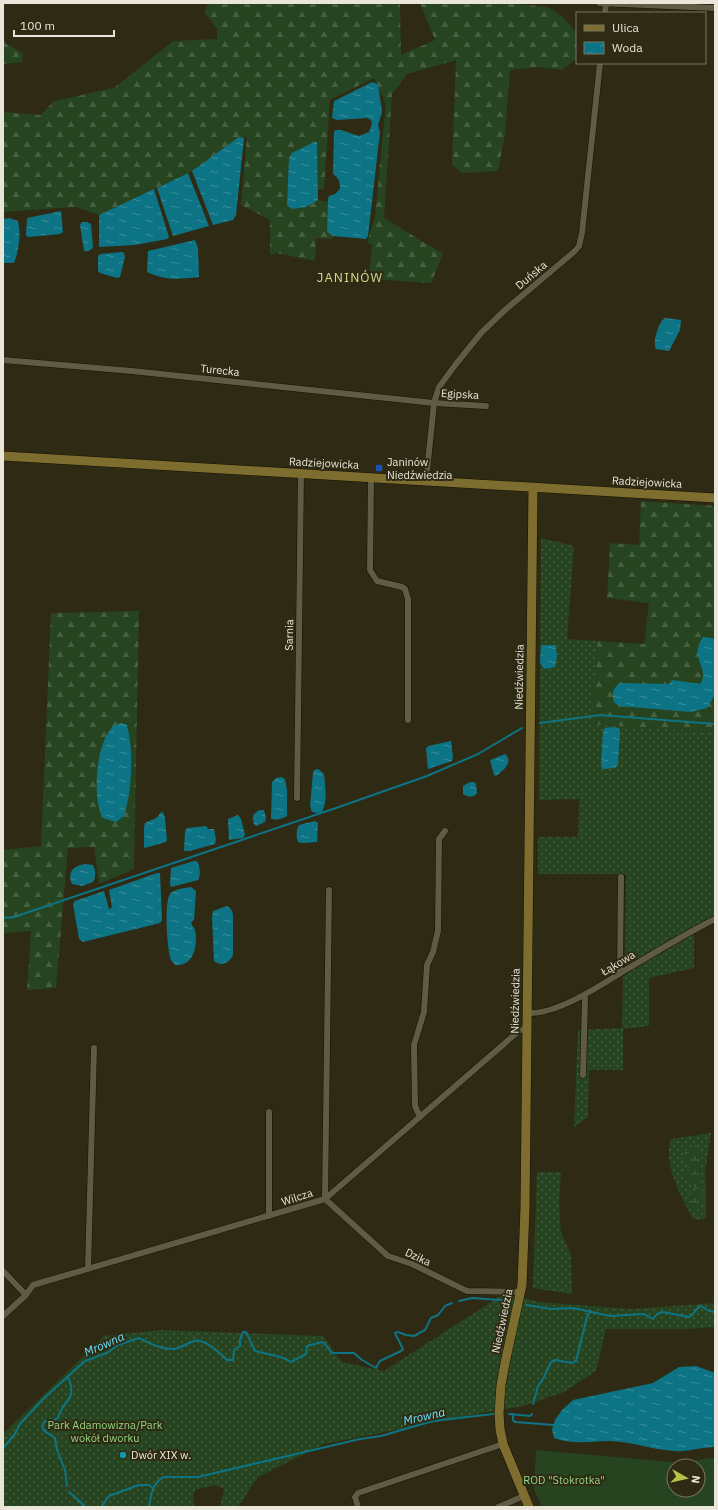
<svg xmlns="http://www.w3.org/2000/svg" width="718" height="1510" font-family="'IBM Plex Sans',sans-serif">
<style>
.grass{fill:url(#grass-dots)}
.forest{fill:url(#forest-firs)}
.wetland{fill:url(#wetland-marsh)}
.garden{fill:#26441f;fill-rule:evenodd}
.water{fill:url(#water-ripples)}
.lines{fill:none;stroke-linecap:round;stroke-linejoin:round}
.stream{stroke:#0d7485;stroke-width:2}
.street-casing{stroke:#171201;stroke-width:7}
.secondary-casing{stroke:#171201;stroke-width:10}
.street{stroke:#605b44;stroke-width:6}
.secondary{stroke:#7d6e30;stroke-width:9}
.transit-dot{fill:#1a4fb4;stroke:#2f2a14;stroke-width:1.5}
.culture-dot{fill:#0f9aa8;stroke:#2f2a14;stroke-width:1.5}
.labels{text-anchor:middle;dominant-baseline:central;stroke-width:4;stroke-linejoin:round;paint-order:stroke}
.street-label{font-size:11px;fill:#e9e6d9;stroke:#2f2a14}
.poi-label{font-size:11px;fill:#e9e6d9;stroke:#2f2a14;text-anchor:start}
.park-label{font-size:11px;fill:#8fd67e;stroke:#2f2a14}
.water-label{font-size:12px;font-style:italic;fill:#6ae0f8;stroke:#2f2a14}
.quarter-label{font-size:13px;letter-spacing:1px;fill:#ced88b;stroke:#2f2a14}
</style>
<defs>
<pattern id="grass-dots" width="8" height="8" patternUnits="userSpaceOnUse"><rect width="8" height="8" fill="#26441f"/><path d="M2 2h.1M6 6h.1" fill="none" stroke="#465f3f" stroke-width="1.8" stroke-linecap="round"/></pattern>
<pattern id="forest-firs" width="22" height="20" patternUnits="userSpaceOnUse"><rect width="22" height="20" fill="#26441f"/><path d="M5 1l3.5 6h-7zM16 11l3.5 6h-7z" fill="#465f3f"/></pattern>
<pattern id="wetland-marsh" width="20" height="14" patternUnits="userSpaceOnUse"><rect width="20" height="14" fill="#26441f"/><path d="M1 5h8M5 5V1M11 12h8M15 12V8" fill="none" stroke="#465f3f"/></pattern>
<pattern id="water-ripples" width="26" height="14" patternUnits="userSpaceOnUse"><rect width="26" height="14" fill="#0d7485"/><path d="M2 4q2-2 4 0t4 0M15 11q2-2 4 0t4 0" fill="none" stroke="#3c8e9b"/></pattern>
</defs>
<rect width="100%" height="100%" fill="#2f2a14"/>
<path class="grass" d="M541,538L574,546L567,639L598,641L592,724L715,732V915L625,966L626,874H538V837H578L579,799L539,800Z
M694,933V968L649,978V1026L623,1029V1070H589L588,1117L574,1127L578,1030L622,1028L623,976Z
M711,1133L705,1173L706,1185V1218L701,1220L693,1219C681,1197 663,1164 671,1139L677,1138Z
M537,1172H561L559,1202L561,1232L571,1255L572,1294L533,1288Z
M505,1293L539,1302L630,1309L715,1303V1327L690,1329H606L596,1371L564,1392L523,1406L488,1412L324,1444L258,1477L238,1507H220L224,1489L215,1485L195,1490L193,1497L195,1507H3V1434L104,1336L161,1330L323,1336L342,1362L384,1371Z"/>
<path class="forest" d="M209,3H400L401,55L435,40L420,3H505L548,7L564,18L577,33V58L562,70L537,67L510,70L505,134L498,171L462,173L452,165L456,60L407,74L392,94L384,218L443,254L431,283L369,279L372,244L367,243L375,216L386,104L374,78L330,100L324,189H318L317,142L306,207L318,200L328,202L327,232L333,236L332,239L316,238L315,261L276,253L270,255V220L241,205L247,137L244,138L239,137L192,171L99,215L76,207L3,212V112L41,115L54,101L114,88L173,41L217,39V28L204,12Z
M3,30L5,43L23,53L22,62L3,64Z
M641,501L715,506V732L591,724L598,641L644,644L649,603L607,598L610,543L639,545Z
M139,611L134,869L99,884L94,847L68,848L56,988L27,990L31,931L3,933V850L41,846L51,613Z"/>
<path class="wetland" d="M697,1145L701,1149L702,1202L699,1210L693,1206L688,1195L695,1193L693,1180L683,1175L690,1170L681,1158L687,1149Z"/>
<path class="garden" d="M536,1450L683,1463L709,1458H715V1507H542L534,1489ZM674,1466H698V1490H674Z"/>
<path class="water" d="M372,82L378,84L382,112L378,125L380,132L368,236L366,239L333,236L327,232L328,199L329,196L335,194L340,189C340,182 339,178 333,174L334,133L335,130H341L359,136L369,132L372,124L371,120L367,118L337,120L332,118L334,101Z
M239,137L244,138L236,215L233,220L213,225L192,171Z
M314,142H317L318,200L306,207L292,209L287,205L289,158L292,153Z
M188,173L209,226L173,236L157,188Z
M154,189L169,237L167,239L135,245L99,247V215Z
M61,211L63,232L60,234L28,237L26,235L27,218Z
M9,218L18,221C21,234 19,250 14,263H3V219Z
M82,222H87L91,224L93,247C90,251 88,252 84,251L80,225Z
M195,240L198,248L199,277C178,279 167,281 147,272L148,251Z
M122,252L124,253L125,257L120,277L117,278L100,273L98,271V256L100,254Z
M665,318L681,320L680,330L669,351L656,349C652,343 659,321 665,318Z
M703,637L713,638L715,642V688L713,698L707,708L691,712L619,706L614,702C612,693 612,689 620,683L669,684L672,680L700,684C711,668 688,659 703,637Z
M541,645H556L557,657L555,667L544,669L540,663Z
M122,723L127,725C134,752 132,790 124,816L116,822L103,818C93,801 96,760 104,741C106,735 110,730 114,725Z
M613,727L619,728L620,732L618,765L615,768L603,769L601,767L603,732L605,728Z
M451,741L453,757L452,761L428,769L426,749L428,746Z
M505,754C514,762 503,771 496,776L494,775L490,760Z
M318,769L324,774C325,786 328,801 322,812L317,813L312,812L310,806L313,773L314,770Z
M281,777L285,779L287,790V816C282,819 277,820 271,819L272,782L276,778Z
M470,782H474L476,784L477,793C474,798 468,797 463,794V786Z
M260,810H264L266,818L265,822L256,826L254,824C252,816 252,814 260,810Z
M163,812L165,818L167,840L166,842L145,848L144,847V827L145,823C151,820 158,819 160,813Z
M238,815L241,819L245,835L243,838L229,840L228,819Z
M315,821L318,823L317,842L302,843L298,842C296,837 296,830 299,825Z
M206,826L208,829H214L216,840L215,844L190,851H184L185,831L187,828Z
M194,861H197C200,866 201,875 198,880L171,887L170,884L171,868Z
M85,864L93,865C96,871 96,876 93,882L82,886L72,884C67,872 73,866 85,864Z
M157,873H160L162,920L160,923L83,942L79,939L73,904L75,901L104,891L109,909H110L112,907L109,890Z
M191,887L196,891L194,920L191,922C192,926 194,927 195,930C198,945 194,967 175,965C175,964 171,960 171,960C167,951 164,901 170,894C174,889 186,888 191,887Z
M227,906L231,909L233,914V955C229,963 222,967 214,961L212,917L213,911Z
M696,1366L715,1373V1447C702,1447 688,1452 675,1451C654,1450 633,1442 611,1441C592,1441 572,1445 554,1438L552,1430L555,1420L562,1410L573,1400L653,1383L679,1367Z"/>
<g class="lines">
<path class="stream" d="M540,723L600,715L715,724
M3,918L14,917L336,808L427,776L478,754L522,728
M459,1301L472,1298L512,1301
M526,1305L552,1309L573,1308L610,1316L644,1314L653,1319L657,1314L663,1312L689,1317C695,1315 695,1308 701,1306L709,1311L715,1312
M533,1404L538,1386L544,1377L551,1362L555,1360L572,1363L576,1361L587,1317L590,1311
M509,1414L530,1416L532,1414
M513,1414V1420L515,1422L554,1425
M3,1448L15,1434L20,1424L43,1399L85,1361L107,1353L118,1345L139,1338C149,1343 162,1350 174,1349C181,1348 188,1343 194,1341C204,1338 220,1353 227,1360H233L234,1350L240,1346V1339L243,1332H246L255,1351L281,1357L291,1362L306,1354L307,1346C311,1344 317,1344 322,1342L324,1343L332,1353H354L362,1360L376,1368L380,1361L401,1351L403,1349L395,1333L398,1332L406,1335L414,1336L425,1330L431,1318L438,1315L445,1306L452,1303
M67,1486L65,1470L57,1450L55,1438C49,1433 37,1430 45,1421H52L58,1418C63,1399 78,1401 68,1377
M69,1492L86,1507
M101,1507L109,1496L139,1485H149L153,1488
M149,1507C151,1495 152,1483 164,1477H198L360,1439L381,1436L433,1421L493,1414"/>
<g class="street-casing">
<path id="street" d="M599,3L715,8
M605,13L606,3
M3,360L132,371L434,403L486,406
M371,477L370,570L377,581L402,587L405,589L408,599V720
M426,481L434,403L439,387L456,364L481,333L505,310L575,251L579,246L582,233L600,63
M297,798L301,473
M329,890L325,1199L388,1256L412,1264L467,1291L521,1292
M620,973L621,877
M527,1013C557,1015 601,985 627,969C656,952 685,934 715,919
M583,1075L585,999L584,995
M269,1112V1216
M420,1117L415,1106L414,1045L424,1012L427,965L433,952L438,931L439,839L445,831
M88,1269L94,1048
M3,1271L26,1295
M3,1316L26,1295L33,1285L325,1199L520,1030L526,1029
M358,1507L355,1497L358,1493L503,1444
M498,1507L524,1496"/>
</g>
<g class="secondary-casing">
<path id="secondary" d="M3,456L715,498
M529,1507L503,1444L500,1429L499,1413L501,1385L505,1363L522,1285L525,1208L533,487"/>
</g>
<use href="#street" class="street"/>
<use href="#secondary" class="secondary"/>
</g>
<rect class="transit-dot" x="375" y="464" width="8" height="8" rx="2"/>
<circle class="culture-dot" cx="123" cy="1455" r="4"/>
<g class="labels">
<g class="street-label">
<text transform="translate(531 275) rotate(-40)">Duńska</text>
<text transform="translate(220 370) rotate(6)">Turecka</text>
<text transform="translate(460 394) rotate(3)">Egipska</text>
<text transform="translate(324 463) rotate(3)">Radziejowicka</text>
<text transform="translate(647 482) rotate(3)">Radziejowicka</text>
<text transform="translate(289 635) rotate(-89)">Sarnia</text>
<text transform="translate(519 677) rotate(-89)">Niedźwiedzia</text>
<text transform="translate(618 963) rotate(-31)">Łąkowa</text>
<text transform="translate(515 1001) rotate(-89)">Niedźwiedzia</text>
<text transform="translate(297 1197) rotate(-18)">Wilcza</text>
<text transform="translate(418 1257) rotate(25)">Dzika</text>
<text transform="translate(502 1321) rotate(-78)">Niedźwiedzia</text>
</g>
<g class="poi-label">
<text x="387" y="462">Janinów<tspan x="387" dy="13">Niedźwiedzia</tspan></text>
<text x="131" y="1455">Dwór XIX w.</text>
</g>
<g class="park-label">
<text x="105" y="1425">Park Adamowizna/Park<tspan x="105" dy="13">wokół dworku</tspan></text>
<text x="564" y="1480">ROD "Stokrotka"</text>
</g>
<g class="water-label">
<text transform="translate(104 1344) rotate(-24)">Mrowna</text>
<text transform="translate(424 1416) rotate(-13)">Mrowna</text>
</g>
<g class="quarter-label">
<text x="350" y="277">JANINÓW</text>
</g>
</g>
<rect width="718" height="1510" fill="none" stroke="#e9e6d9" stroke-width="8"/>
<rect x="576" y="12" width="130" height="52" fill="#2f2a14" stroke="#797563"/>
<rect x="584" y="25" width="20" height="6" fill="#7d6e30" stroke="#797563"/>
<text x="612" y="32" font-size="12" fill="#e9e6d9">Ulica</text>
<rect x="584" y="42" width="20" height="12" fill="url(#water-ripples)" stroke="#797563"/>
<text x="612" y="52" font-size="12" fill="#e9e6d9">Woda</text>
<g transform="translate(686 1478) rotate(98)"><circle r="19" fill="#2f2a14" stroke="#797563"/>
<path d="M0-3L7 15L0 10L-7 15Z" fill="#b6c149"/>
<text y="-6" font-size="11" font-weight="bold" text-anchor="middle" fill="#e9e6d9">N</text>
</g>
<path d="M14 30v6h100v-6" fill="none" stroke="#e9e6d9" stroke-width="2"/>
<text x="20" y="30" font-size="12" fill="#e9e6d9" stroke="#2f2a14" stroke-width="3" paint-order="stroke">100 m</text>
</svg>
